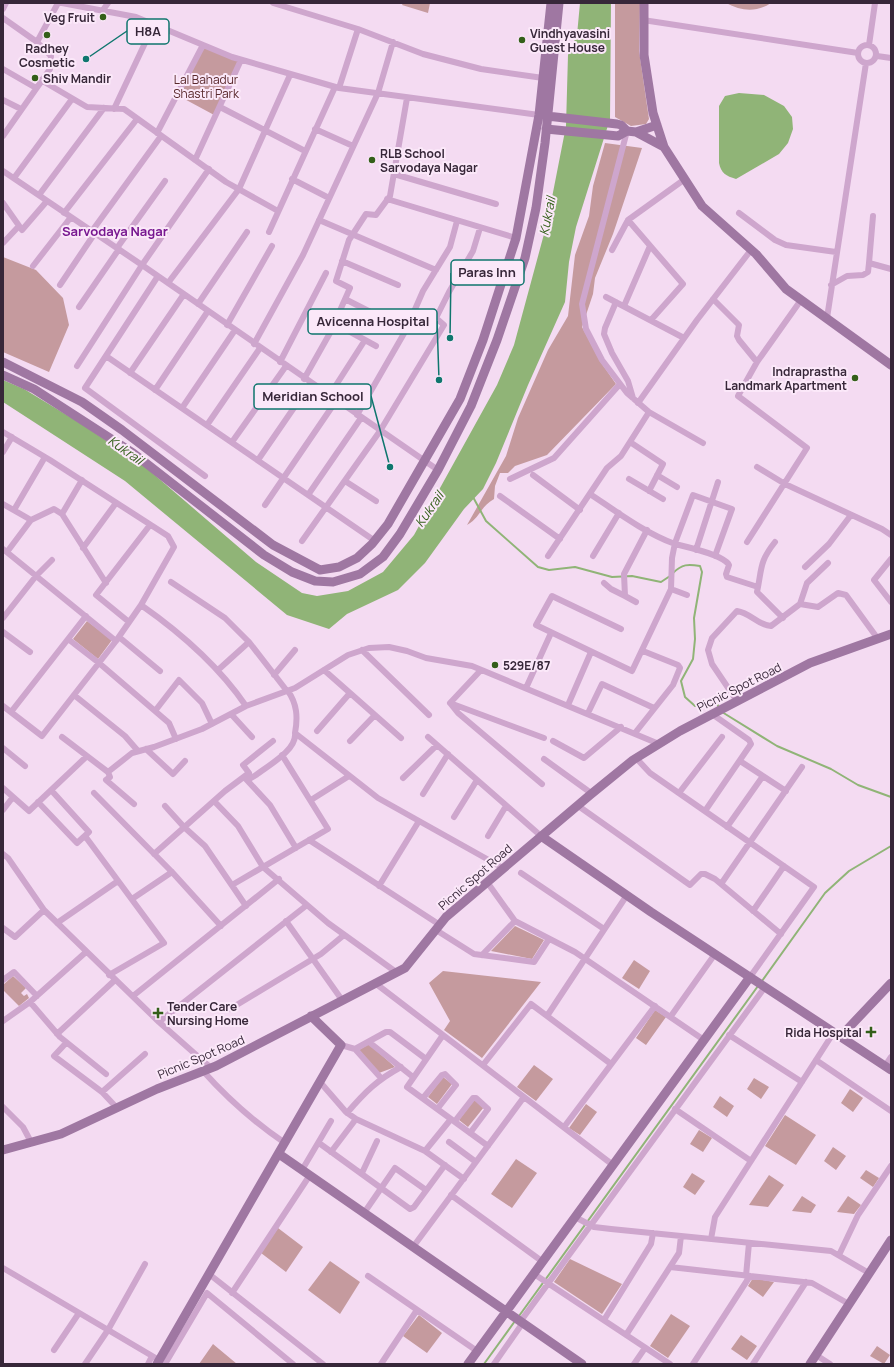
<svg xmlns="http://www.w3.org/2000/svg" width="894" height="1367" font-family="Manrope,sans-serif">
<style>
.green{fill:#c59a9e}
.water{fill:#90b477}
.lines{fill:none;stroke-linecap:round;stroke-linejoin:round}
.stream{stroke:#90b477;stroke-width:2}
.street{stroke:#cea6cd;stroke-width:6}
.secondary{stroke:#9f77a2;stroke-width:9}
.poi-dot{fill:#335f19;stroke:#fbe8f9;stroke-width:1.5}
.labels{text-anchor:middle;dominant-baseline:central;stroke-width:4;stroke-linejoin:round;paint-order:stroke}
.poi-label{font-size:12px;font-weight:bold;fill:#372739;stroke:#fbe8f9;text-anchor:start}
.park-label{font-size:12px;fill:#5a292c;stroke:#fbe8f9}
.street-label{font-size:12px;fill:#372739;stroke:#fbe8f9}
.water-label{font-size:13px;font-style:italic;fill:#335f19;stroke:#fbe8f9}
.neighbourhood-label{font-size:13px;font-weight:bold;fill:#781890;stroke:#fbe8f9}
.leader{fill:none;stroke:#0f766e;stroke-width:1.5}
.callout-dot{fill:#0f766e;stroke:#fbe8f9;stroke-width:1.5}
.callout{fill:#fbe8f9;stroke:#0f766e;stroke-width:1.5}
.callout-label{font-size:13px;text-anchor:middle;font-weight:bold;fill:#372739}
</style>
<rect width="100%" height="100%" fill="#f4dbf2"/>
<path class="green" d="M403,3H430L428,13L402,5Z
M615,3H640L639,51L649,119L646,124L631,126L615,117Z
M726,3H771C756,13 741,11 726,3Z
M203,45L241,60L216,116L177,95Z
M605,143L642,148L613,234L595,278L593,294L582,327L600,361L616,384L547,455L515,466L508,473H500L495,486L494,499C479,508 481,517 467,525L506,456L518,418L548,350L568,316L575,255L589,216L593,186Z
M3,257L36,270L63,298L69,325L49,372L3,352Z
M87,621L112,640L98,659L73,639Z
M515,926L544,940L532,959L491,951Z
M634,960L650,971L639,989L622,978Z
M443,971L541,982L482,1058L444,1030L450,1021L429,983Z
M13,976L26,988L21,993L24,996L27,994L29,998L19,1006L3,990V985Z
M655,1010L666,1017L646,1045L636,1038Z
M369,1044L395,1067L379,1073L359,1050Z
M534,1065L553,1079L536,1101L517,1087Z
M443,1077L452,1084L437,1104L428,1097Z
M754,1078L769,1087L761,1099L747,1089Z
M850,1089L863,1098L853,1112L841,1103Z
M720,1096L734,1106L727,1117L713,1107Z
M474,1100L484,1107L468,1127L459,1120Z
M586,1104L597,1112L580,1135L569,1128Z
M785,1115L816,1135L796,1165L765,1146Z
M699,1130L712,1138L703,1152L690,1144Z
M833,1147L846,1156L836,1170L824,1161Z
M516,1159L537,1173L512,1208L491,1194Z
M866,1170L879,1178L873,1187L860,1178Z
M692,1173L705,1181L695,1195L683,1187Z
M769,1175L784,1185L768,1207L749,1205Z
M802,1196L816,1205L811,1213L792,1211Z
M848,1196L861,1205L854,1214L837,1212Z
M278,1228L303,1247L286,1272L261,1253Z
M570,1259L622,1284L602,1314L554,1282Z
M330,1261L360,1282L340,1314L308,1290Z
M753,1278L774,1282L763,1297L748,1286Z
M671,1314L690,1326L668,1358L650,1346Z
M419,1315L442,1333L427,1353L403,1336Z
M741,1335L757,1346L747,1360L731,1349Z
M213,1344L237,1364H199Z
M877,1346L890,1355L884,1364L870,1356Z"/>
<path class="water" d="M580,3H611L610,119L576,227L569,262L565,302L528,385L496,463L483,489L464,509L425,563L398,590L347,614L329,629L287,615L125,481L3,402V380L24,389L80,423L143,465L256,562L302,593L317,596L348,591L383,572L414,535L497,385L514,345L547,223L566,126L568,55L577,35Z
M739,93L764,95L784,106L792,117L793,129L788,143L779,154L736,179C726,176 721,173 719,163V106L725,96Z"/>
<g class="lines">
<path class="stream" d="M473,497L486,521L538,567L549,570L575,567L612,577L632,576L661,582L670,576
M673,573C682,564 688,564 700,566L702,572L694,618L695,639L693,659L681,681L685,697L695,706L717,704L719,708
M722,712L777,746L831,769L858,785L891,797
M762,981L825,893L849,871L891,846
M519,1316L758,986
M484,1364L515,1321"/>
<path class="street" d="M62,3L136,17L232,57L339,88L539,115
M273,3L358,29L423,54L481,69L543,78
M3,9L6,3
M103,10L108,3
M3,18L37,42L51,56L50,69L3,136
M643,20L858,53
M37,42L58,3
M858 54a9 9 0 1 1 18 0a9 9 0 1 1-18 0Z
M869,45L875,3
M877,56L891,58
M3,69L36,88
M41,80L87,107L124,109L226,182L278,211
M339,88L358,29
M3,100L21,109
M220,107L305,151
M114,109L154,24
M315,129L353,146
M627,131L582,304L586,329L602,360L627,393L649,412L703,443
M157,133L203,45
M195,160L241,60
M3,171L142,265L438,470
M394,174L496,204
M14,178L72,99
M292,179L329,198
M39,195L104,108
M387,199L516,238
M3,203L22,230L47,201
M64,213L137,119
M739,213L775,240L786,245L836,252
M873,216L869,263L891,269
M319,220L436,270
M628,220L683,284L651,320
M92,231L161,136
M269,232L335,87
M3,243L19,226
M117,248L165,181
M612,250L628,220L685,179
M342,261L398,285
M33,266L71,217
M158,276L85,388L205,476
M168,283L239,189L290,75
M60,285L95,233
M831,285L847,276L863,275L868,272L869,263
M606,297L684,338
M345,299L406,330
M713,299L739,325L737,336L739,340L757,362
M616,302L605,328L604,334L612,353L628,381L633,398
M198,304L247,232
M624,306L650,246
M79,307L119,249
M827,318L866,63
M334,323L376,346
M227,325L272,246
M254,344L303,255L378,93L393,42
M106,356L375,541
M280,362L326,273
M77,366L142,265L209,169
M130,373L184,294
M304,379L330,333L350,288L336,281L349,240L366,214L376,215L390,196L407,98
M155,390L208,311
M329,396L365,340
M638,403L697,320L751,250
M182,408L235,330
M357,415L406,330L423,291L450,247L457,221
M207,425L260,348
M3,432L50,460L168,536L174,547L141,605L116,641L42,736L3,706
M232,442L286,366
M630,442L663,464L649,491
M3,452L12,437
M258,460L311,383
M757,467L785,484L882,529L891,535
M533,475L580,510
M657,475L677,487
M510,479L554,458L620,384
M629,479L663,499
M345,481L376,501
M590,494C617,512 645,533 675,544C687,547 724,555 729,565L726,574L727,577L758,587
M308,495L361,418
M500,496L560,539
M3,504L31,520
M265,505L336,401
M14,510L45,457
M62,514L82,480
M302,541L380,431L444,325L436,318L449,292L473,251L480,228
M747,542L807,448L738,396L757,362L801,300
M775,542C759,562 762,569 757,592L783,618
M83,548L116,503
M3,549L116,641
M696,550L718,482
M7,552L31,520L54,509L62,514L106,583
M548,556L607,468L621,456L649,412
M593,556L619,513
M891,559L874,580L891,602
M805,567L829,544L851,515
M171,582L225,618L249,642L287,691
M604,583L611,589L625,596
M671,589L687,595
M636,602L625,596L624,574L647,530
M800,604L818,607L838,593L846,595L878,639
M141,605C181,633 218,665 246,706
M3,618L36,576L52,560
M129,622L96,595L150,525
M621,629L552,596L536,625L632,671L671,589L672,558L675,543L693,495L732,509L715,556
M3,632L30,652
M119,637L160,671
M68,639L99,663L169,723L176,739
M362,650L429,715
M218,670L249,642
M324,670L401,738
M274,675L295,650
M526,688L551,633
M288,691C297,704 298,717 295,733L378,798L503,868
M74,695L125,736L138,751
M737,701L712,664L708,650L712,638L737,611C751,613 757,625 771,626L800,604L807,583L828,563
M450,703L458,713L542,784
M450,703L544,738
M450,703L481,670
M568,705L591,652
M155,711L179,680L202,703L212,724
M11,712L86,616
M588,713L602,684L654,708
M231,714L252,737
M317,731L350,693
M635,733L673,685L680,668L678,665L643,651
M62,737L108,772L110,777L106,780L134,804
M428,737L541,836
M350,741L375,715
M553,741L584,758L621,727
M3,748L25,766
M146,749L173,774L185,761
M636,758L650,773L814,887L750,977
M544,759L591,793
M740,761L786,791
M108,772L132,753L154,747L202,729L246,706L295,688L348,655L369,648L389,647L407,651L426,658L472,666L659,744
M248,774L251,778L256,775C269,765 297,750 295,733
M244,777L270,805L296,848
M403,778L437,745
M3,788L29,811L87,756
M94,793L172,872L221,926
M679,793L722,737
M423,794L448,754
M311,800L349,776
M214,801L238,826L263,867L328,923L396,972
M38,802L77,843L89,832L51,790
M577,805L690,885L701,874H705L715,879L781,934
M165,806L184,827L205,846L246,906
M3,810L13,797
M705,811L751,744L749,740L712,714
M454,817L477,780
M727,827L763,776
M85,836L164,943L109,975
M488,836L506,806
M309,840L440,925
M3,854L8,858L44,910L159,1022L211,1068
M154,854L225,791L249,773L243,765L273,741
M521,873L604,929
M487,882L515,921L575,952L704,1040
M721,884L802,767
M232,885L328,829L282,755
M379,886L419,821
M132,899L172,872
M753,911L784,866
M286,921L342,1000
M57,923L118,881
M3,928L15,937L44,910
M436,930L474,954L534,962L549,939
M482,955L515,921
M3,980L14,972L37,996
M375,983L613,1165
M133,996L279,879
M30,1002L60,1037L106,1074
M230,1009L321,954L344,935
M547,1016L627,895
M671,1016L715,954
M3,1021L30,1002L86,952
M159,1022L307,905
M57,1034L115,980
M443,1035L407,1087L488,1146
M729,1035L802,1082
M369,1042L413,1077
M66,1043L54,1056L102,1092L145,1054
M341,1045L355,1049L386,1032H390L426,1059
M355,1049L381,1078
M816,1060L891,1111
M483,1065L531,1004L611,1064
M885,1066L891,1057
M203,1071C228,1099 254,1122 285,1143
M320,1082L346,1112L356,1119L425,1151L464,1179
M102,1092L117,1108
M423,1098L442,1075L445,1074L456,1085L438,1108
M3,1107L23,1127L31,1142
M675,1109L751,1161
M347,1113C365,1092 377,1080 401,1067
M455,1121L473,1098H476L488,1109L470,1133
M564,1127L655,1006
M449,1142L476,1162
M319,1143L410,1209L414,1207L445,1165
M425,1151L451,1119
M331,1152L356,1119
M302,1170L331,1121
M362,1173L377,1141
M451,1195L543,1262
M364,1213L395,1168L426,1190
M575,1217L594,1227L611,1229L831,1251L869,1273
M711,1239L715,1217L834,1032
M413,1247L524,1097
M839,1255L858,1215L891,1166
M670,1267L812,1283L849,1304
M3,1268L159,1360
M209,1274L323,1364
M534,1274L670,1364
M368,1276L477,1351
M746,1276L749,1243
M232,1293L310,1175
M604,1320L651,1244L653,1233
M520,1322L765,987
M626,1335L679,1253L681,1236
M54,1350L79,1313
M816,1355L830,1364
M85,1364L108,1330L145,1264
M148,1364L152,1356
M165,1364L207,1293L293,1364
M381,1364L417,1310
M494,1364L522,1324
M634,1364L645,1348
M693,1364L750,1276
M753,1364L806,1282"/>
<path class="secondary" d="M644,3V55L653,113L664,147L702,206L756,254L786,289L891,365
M547,116L617,124L621,125L627,131
M546,129L618,136L627,131L636,132L657,125
M636,132L664,147
M3,362L82,402L122,430L273,545L320,570L339,567L357,558L372,544L388,524L460,399L483,340L516,238L539,115L551,3
M3,375L34,389L133,453L264,555L292,572L315,581L333,582L360,574L383,557L400,534L438,470L471,406L497,340L525,258L536,208L545,143L559,3
M541,836L651,912L891,1070
M841,1036L891,983
M3,1150L61,1134L157,1089L216,1066L405,968L446,917L590,795L633,760L680,731L810,663L891,634
M279,1154L582,1364
M157,1364L341,1045L311,1016
M468,1364L750,977
M810,1364L891,1240"/>
</g>
<g class="poi-dot">
<circle cx="103" cy="17" r="4"/>
<circle cx="47" cy="35" r="4"/>
<circle cx="522" cy="40" r="4"/>
<circle cx="35" cy="78" r="4"/>
<circle cx="372" cy="160" r="4"/>
<circle cx="855" cy="378" r="4"/>
<circle cx="495" cy="665" r="4"/>
<path d="M156 1007h4v4h4v4h-4v4h-4v-4h-4v-4h4z"/>
<path d="M869 1026h4v4h4v4h-4v4h-4v-4h-4v-4h4z"/>
</g>
<g class="labels">
<g class="poi-label">
<text x="95" y="17" text-anchor="end">Veg Fruit</text>
<text x="530" y="33">Vindhyavasini<tspan x="530" dy="14">Guest House</tspan></text>
<text x="47" y="48" text-anchor="middle">Radhey<tspan x="47" dy="14">Cosmetic</tspan></text>
<text x="43" y="78">Shiv Mandir</text>
<text x="380" y="153">RLB School<tspan x="380" dy="14">Sarvodaya Nagar</tspan></text>
<text x="847" y="371" text-anchor="end">Indraprastha<tspan x="847" dy="14">Landmark Apartment</tspan></text>
<text x="503" y="665">529E/87</text>
<text x="167" y="1006">Tender Care<tspan x="167" dy="14">Nursing Home</tspan></text>
<text x="862" y="1032" text-anchor="end">Rida Hospital</text>
</g>
<g class="park-label">
<text x="206" y="79">Lal Bahadur<tspan x="206" dy="14">Shastri Park</tspan></text>
</g>
<g class="street-label">
<text transform="translate(739 687) rotate(-27)">Picnic Spot Road</text>
<text transform="translate(475 877) rotate(-41)">Picnic Spot Road</text>
<text transform="translate(201 1057) rotate(-23)">Picnic Spot Road</text>
</g>
<g class="water-label">
<text transform="translate(547 216) rotate(-79)">Kukrail</text>
<text transform="translate(126 450) rotate(35)">Kukrail</text>
<text transform="translate(429 509) rotate(-55)">Kukrail</text>
</g>
<g class="neighbourhood-label">
<text x="115" y="231">Sarvodaya Nagar</text>
</g>
</g>
<path class="leader" d="M86 59L127 31M450 338L451 273M439 380L437 321M390 467L371 396"/>
<g class="callout-dot">
<circle cx="86" cy="59" r="4"/>
<circle cx="450" cy="338" r="4"/>
<circle cx="439" cy="380" r="4"/>
<circle cx="390" cy="467" r="4"/>
</g>
<g class="callout">
<rect x="127" y="19" width="42" height="25" rx="4"/>
<rect x="451" y="260" width="73" height="25" rx="4"/>
<rect x="308" y="309" width="129" height="25" rx="4"/>
<rect x="254" y="384" width="117" height="25" rx="4"/>
</g>
<g class="callout-label">
<text x="148" y="36">H8A</text>
<text x="487" y="277">Paras Inn</text>
<text x="373" y="326">Avicenna Hospital</text>
<text x="313" y="401">Meridian School</text>
</g>
<rect width="894" height="1367" fill="none" stroke="#372739" stroke-width="8"/>
</svg>
